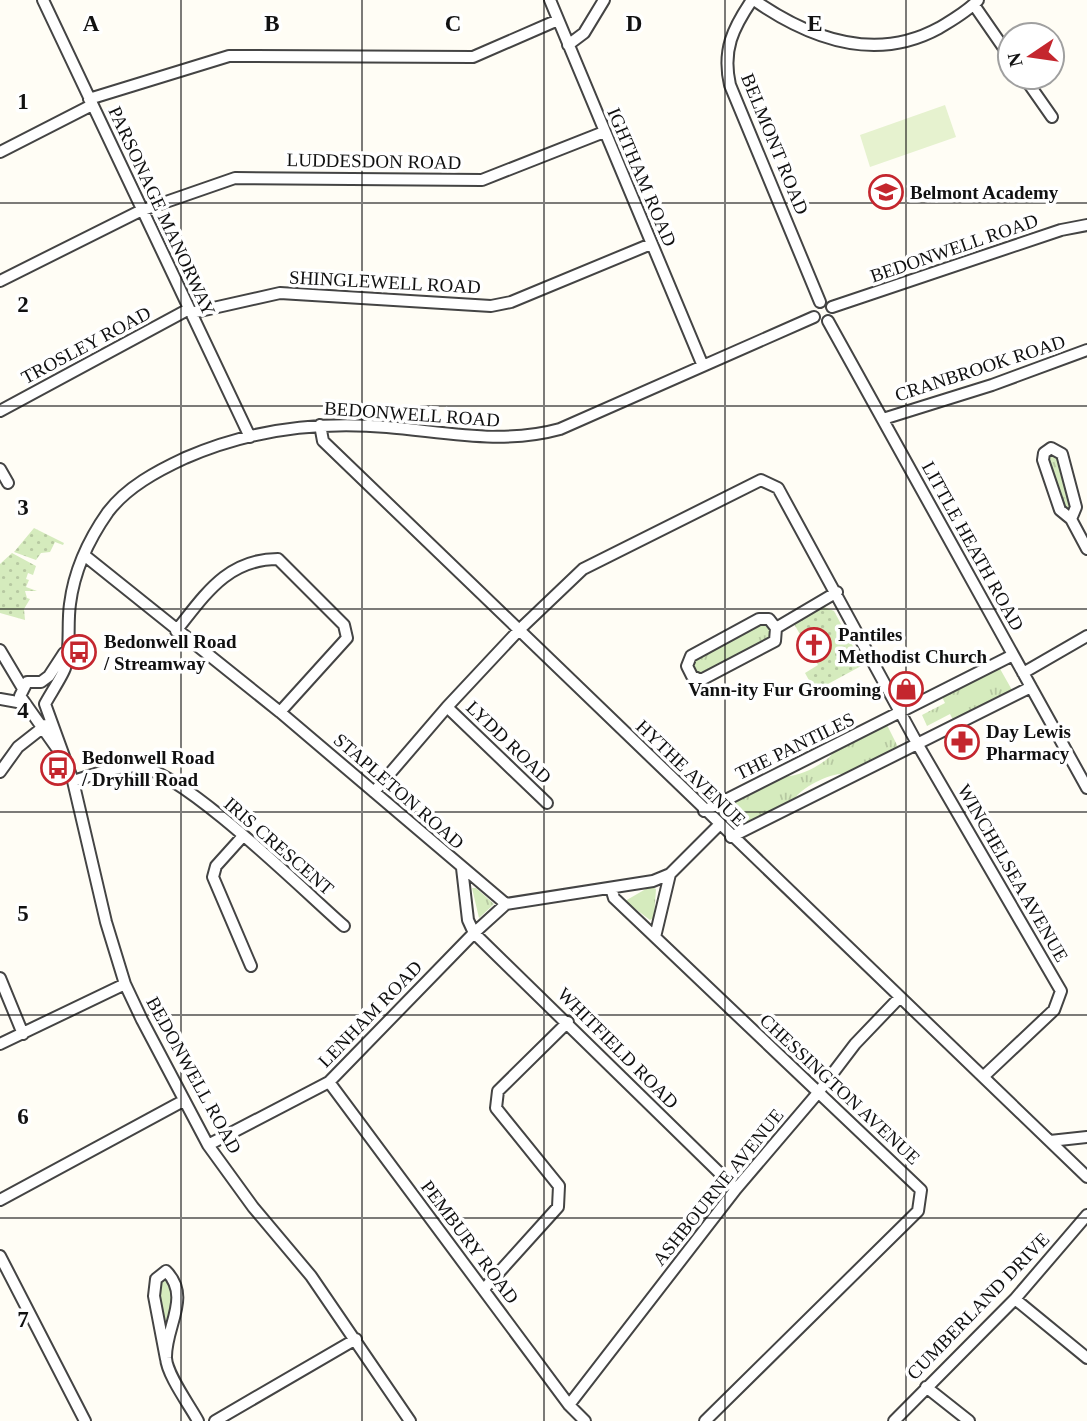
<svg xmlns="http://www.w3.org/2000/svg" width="1087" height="1421" font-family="Georgia,serif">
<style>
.grass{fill:url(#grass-tufts)}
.park{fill:url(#park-dots)}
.pitch{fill:#e6f2cf}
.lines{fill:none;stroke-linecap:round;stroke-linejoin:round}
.minor-casing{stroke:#444;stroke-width:14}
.minor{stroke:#fff;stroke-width:10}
.grid{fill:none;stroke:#111;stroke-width:2;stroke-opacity:0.55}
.labels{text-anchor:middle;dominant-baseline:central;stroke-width:7;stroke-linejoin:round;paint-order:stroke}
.street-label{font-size:19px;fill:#111;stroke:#fff}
.poi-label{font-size:19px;font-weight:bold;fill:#111;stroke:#fff;text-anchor:start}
.grid-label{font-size:23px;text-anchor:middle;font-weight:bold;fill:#111;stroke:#fff;stroke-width:7;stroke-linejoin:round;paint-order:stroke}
</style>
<defs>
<pattern id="grass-tufts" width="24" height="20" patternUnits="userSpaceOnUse" patternTransform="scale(1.75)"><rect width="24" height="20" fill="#d5ebbd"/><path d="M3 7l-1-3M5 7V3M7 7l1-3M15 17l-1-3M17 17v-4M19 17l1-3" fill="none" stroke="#b6c8a1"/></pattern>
<pattern id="park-dots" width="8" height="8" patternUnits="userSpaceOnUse" patternTransform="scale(1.75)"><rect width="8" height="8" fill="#d5ebbd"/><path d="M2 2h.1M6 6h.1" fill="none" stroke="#b6c8a1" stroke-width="1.8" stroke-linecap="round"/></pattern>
</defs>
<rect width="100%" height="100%" fill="#fffdf5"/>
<path class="grass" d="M1048,452L1058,454L1073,507L1070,513L1064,511L1046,457Z
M769,619L775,641L701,680L692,676L691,656Z
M999,667L1012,690L953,720L950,714L927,726L922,715L945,703L942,697Z
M887,725L899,749L847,774C832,772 801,787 794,800L746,824L728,806L784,776C798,778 828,763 835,750Z
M651,886L656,889L654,918L650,920L625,901Z
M472,888H476L494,904L479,918Z
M165,1277L175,1290L167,1342L160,1306V1281Z"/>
<path class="park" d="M34,528L64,543L63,545L55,542L50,552L41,553L36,560L14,552Z
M12,553L36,566L33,575L28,573L26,579L29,580L26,587L37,591H25L27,598L30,599L24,609L25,620L0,613V564Z
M824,607L834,611L863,665L815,691L805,673L818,665L794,624Z"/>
<path class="pitch" d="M945,105L956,137L870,167L860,135Z"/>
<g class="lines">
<g class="minor-casing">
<path id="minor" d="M43,0L250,437
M550,0L703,366
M752,0C733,28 722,50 730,85L820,302
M754,0C810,39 875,63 939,28C952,20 967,12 978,0
M974,5L1010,57
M568,45L584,33L604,0
M1024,77L1052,117
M89,99L229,56L473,57L558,20
M0,152L92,105
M0,281L140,211L235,178L482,180L604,132
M832,307L1061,230L1087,225
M191,313L280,293L491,306L511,302L651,244
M828,321L1087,788
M0,411L189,309
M883,419L992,385L1087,350
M320,425L323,441L1087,1177
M0,469L8,483
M1071,519L1076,507L1062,454L1051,448L1044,453L1043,460L1060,510L1071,519L1087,549
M84,555L280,712L506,904L653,881L670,874L719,825
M759,619H769L776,628L775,641L701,680L692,676L687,666L691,656Z
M776,628L837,592
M176,631C205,595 227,559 278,559L344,625L347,638L280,712
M0,650L22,687
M1023,673L1087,636
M0,699L23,703
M447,707L547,803
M56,747L20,696L27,682H41L49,676L64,653
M0,772L18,747L46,725
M73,781C94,775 119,764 141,767C187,775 304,891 344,926
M374,792L447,707L519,630L583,569L761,480L778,488L918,745L1061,991L1054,1010L984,1076
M704,811L1013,655
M243,836L216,866L213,877L251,966
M731,837L1031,687
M462,868L468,920L474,933L736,1189
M670,874L655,937L921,1190L918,1211L705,1421
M611,888L614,898L655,937
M0,978L23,1034
M0,1044L125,984
M329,1082L569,1405L585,1421
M1050,1141L1087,1137
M208,1145L329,1082L474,933L506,904
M0,1200L183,1101
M0,1256L85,1421
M484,1289L558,1207L559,1186L496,1108L498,1091L568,1022
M1015,1299L1087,1358
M166,1359L154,1296L156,1279L166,1271C192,1297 165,1327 166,1358C167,1375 190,1406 198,1421
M926,1387L969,1421
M569,1405L736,1189L817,1094L855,1044L900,997
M215,1421L356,1339
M410,1421L311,1276L253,1207L208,1145L142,1020L125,984L106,922L73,781L45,704C49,696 63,675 65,668C71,648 67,624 70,604C74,572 89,539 108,512C127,487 157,471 185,458C249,430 318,421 387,427C446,432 502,445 560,429L814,317
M894,1421L1015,1299L1087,1215"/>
</g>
<use href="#minor" class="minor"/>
</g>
<path class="grid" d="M181,0V1421M362,0V1421M544,0V1421M725,0V1421M906,0V1421M0,203H1087M0,406H1087M0,609H1087M0,812H1087M0,1015H1087M0,1218H1087"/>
<defs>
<g id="school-ring" transform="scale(1.75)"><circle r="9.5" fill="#fff" stroke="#c4262e" stroke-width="1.5"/><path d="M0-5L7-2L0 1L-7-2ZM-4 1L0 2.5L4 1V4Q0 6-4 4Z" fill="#c4262e"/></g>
<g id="church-ring" transform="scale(1.75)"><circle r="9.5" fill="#fff" stroke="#c4262e" stroke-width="1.5"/><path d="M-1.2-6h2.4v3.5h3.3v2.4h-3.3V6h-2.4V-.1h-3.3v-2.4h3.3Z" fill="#c4262e"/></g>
<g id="bus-ring" transform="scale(1.75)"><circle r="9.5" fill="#fff" stroke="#c4262e" stroke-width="1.5"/><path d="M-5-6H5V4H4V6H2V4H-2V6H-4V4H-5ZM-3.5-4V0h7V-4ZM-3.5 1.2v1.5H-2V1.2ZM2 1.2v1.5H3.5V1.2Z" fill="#c4262e"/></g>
<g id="shop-ring" transform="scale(1.75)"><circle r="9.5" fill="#fff" stroke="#c4262e" stroke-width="1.5"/><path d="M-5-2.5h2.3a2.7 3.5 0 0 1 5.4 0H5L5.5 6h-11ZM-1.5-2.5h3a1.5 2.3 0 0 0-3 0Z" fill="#c4262e"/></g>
<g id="pharmacy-ring" transform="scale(1.75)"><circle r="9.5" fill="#fff" stroke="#c4262e" stroke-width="1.5"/><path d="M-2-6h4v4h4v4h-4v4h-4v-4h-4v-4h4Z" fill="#c4262e"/></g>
</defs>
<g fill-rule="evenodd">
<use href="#school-ring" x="886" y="192"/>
<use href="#church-ring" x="814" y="645"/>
<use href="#bus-ring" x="79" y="652"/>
<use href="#shop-ring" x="906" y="689"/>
<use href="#pharmacy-ring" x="962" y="742"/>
<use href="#bus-ring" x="58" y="768"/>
</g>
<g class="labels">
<g class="street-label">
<text transform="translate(775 144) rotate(68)">BELMONT ROAD</text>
<text transform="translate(374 161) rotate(1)">LUDDESDON ROAD</text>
<text transform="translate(642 177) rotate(67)">IGHTHAM ROAD</text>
<text transform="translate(162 211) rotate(65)">PARSONAGE MANORWAY</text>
<text transform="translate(954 248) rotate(-19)">BEDONWELL ROAD</text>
<text transform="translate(385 282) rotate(3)">SHINGLEWELL ROAD</text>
<text transform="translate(86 345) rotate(-28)">TROSLEY ROAD</text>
<text transform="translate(980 368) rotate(-18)">CRANBROOK ROAD</text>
<text transform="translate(412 414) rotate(4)">BEDONWELL ROAD</text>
<text transform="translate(973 546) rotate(61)">LITTLE HEATH ROAD</text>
<text transform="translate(509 742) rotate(44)">LYDD ROAD</text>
<text transform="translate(795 746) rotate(-26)">THE PANTILES</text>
<text transform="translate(691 773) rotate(44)">HYTHE AVENUE</text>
<text transform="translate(399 791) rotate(41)">STAPLETON ROAD</text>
<text transform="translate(279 846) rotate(41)">IRIS CRESCENT</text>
<text transform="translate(1013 873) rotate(60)">WINCHELSEA AVENUE</text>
<text transform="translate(370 1014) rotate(-46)">LENHAM ROAD</text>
<text transform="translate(618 1048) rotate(45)">WHITFIELD ROAD</text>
<text transform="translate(194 1075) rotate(61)">BEDONWELL ROAD</text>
<text transform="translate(840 1089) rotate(43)">CHESSINGTON AVENUE</text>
<text transform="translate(718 1187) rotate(-51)">ASHBOURNE AVENUE</text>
<text transform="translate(470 1242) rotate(53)">PEMBURY ROAD</text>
<text transform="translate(978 1306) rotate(-46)">CUMBERLAND DRIVE</text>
</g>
<g class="poi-label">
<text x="910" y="192">Belmont Academy</text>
<text x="838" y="634">Pantiles<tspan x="838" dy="22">Methodist Church</tspan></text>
<text x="104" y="641">Bedonwell Road<tspan x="104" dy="22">/ Streamway</tspan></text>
<text x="881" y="689" text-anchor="end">Vann-ity Fur Grooming</text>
<text x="986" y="731">Day Lewis<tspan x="986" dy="22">Pharmacy</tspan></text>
<text x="82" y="757">Bedonwell Road<tspan x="82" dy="22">/ Dryhill Road</tspan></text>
</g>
</g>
<g class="grid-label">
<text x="91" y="31">A</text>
<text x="272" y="31">B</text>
<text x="453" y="31">C</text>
<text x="634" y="31">D</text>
<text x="815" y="31">E</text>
<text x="23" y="109">1</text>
<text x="23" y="312">2</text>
<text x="23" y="515">3</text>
<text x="23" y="718">4</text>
<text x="23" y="921">5</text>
<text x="23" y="1124">6</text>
<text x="23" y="1327">7</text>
</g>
<g transform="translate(1031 56) rotate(257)"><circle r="33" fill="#ffffff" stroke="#a0a0a0" stroke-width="2"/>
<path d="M0-5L12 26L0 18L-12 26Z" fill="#c4262e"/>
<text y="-10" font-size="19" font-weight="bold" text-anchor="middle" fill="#111111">N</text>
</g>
</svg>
